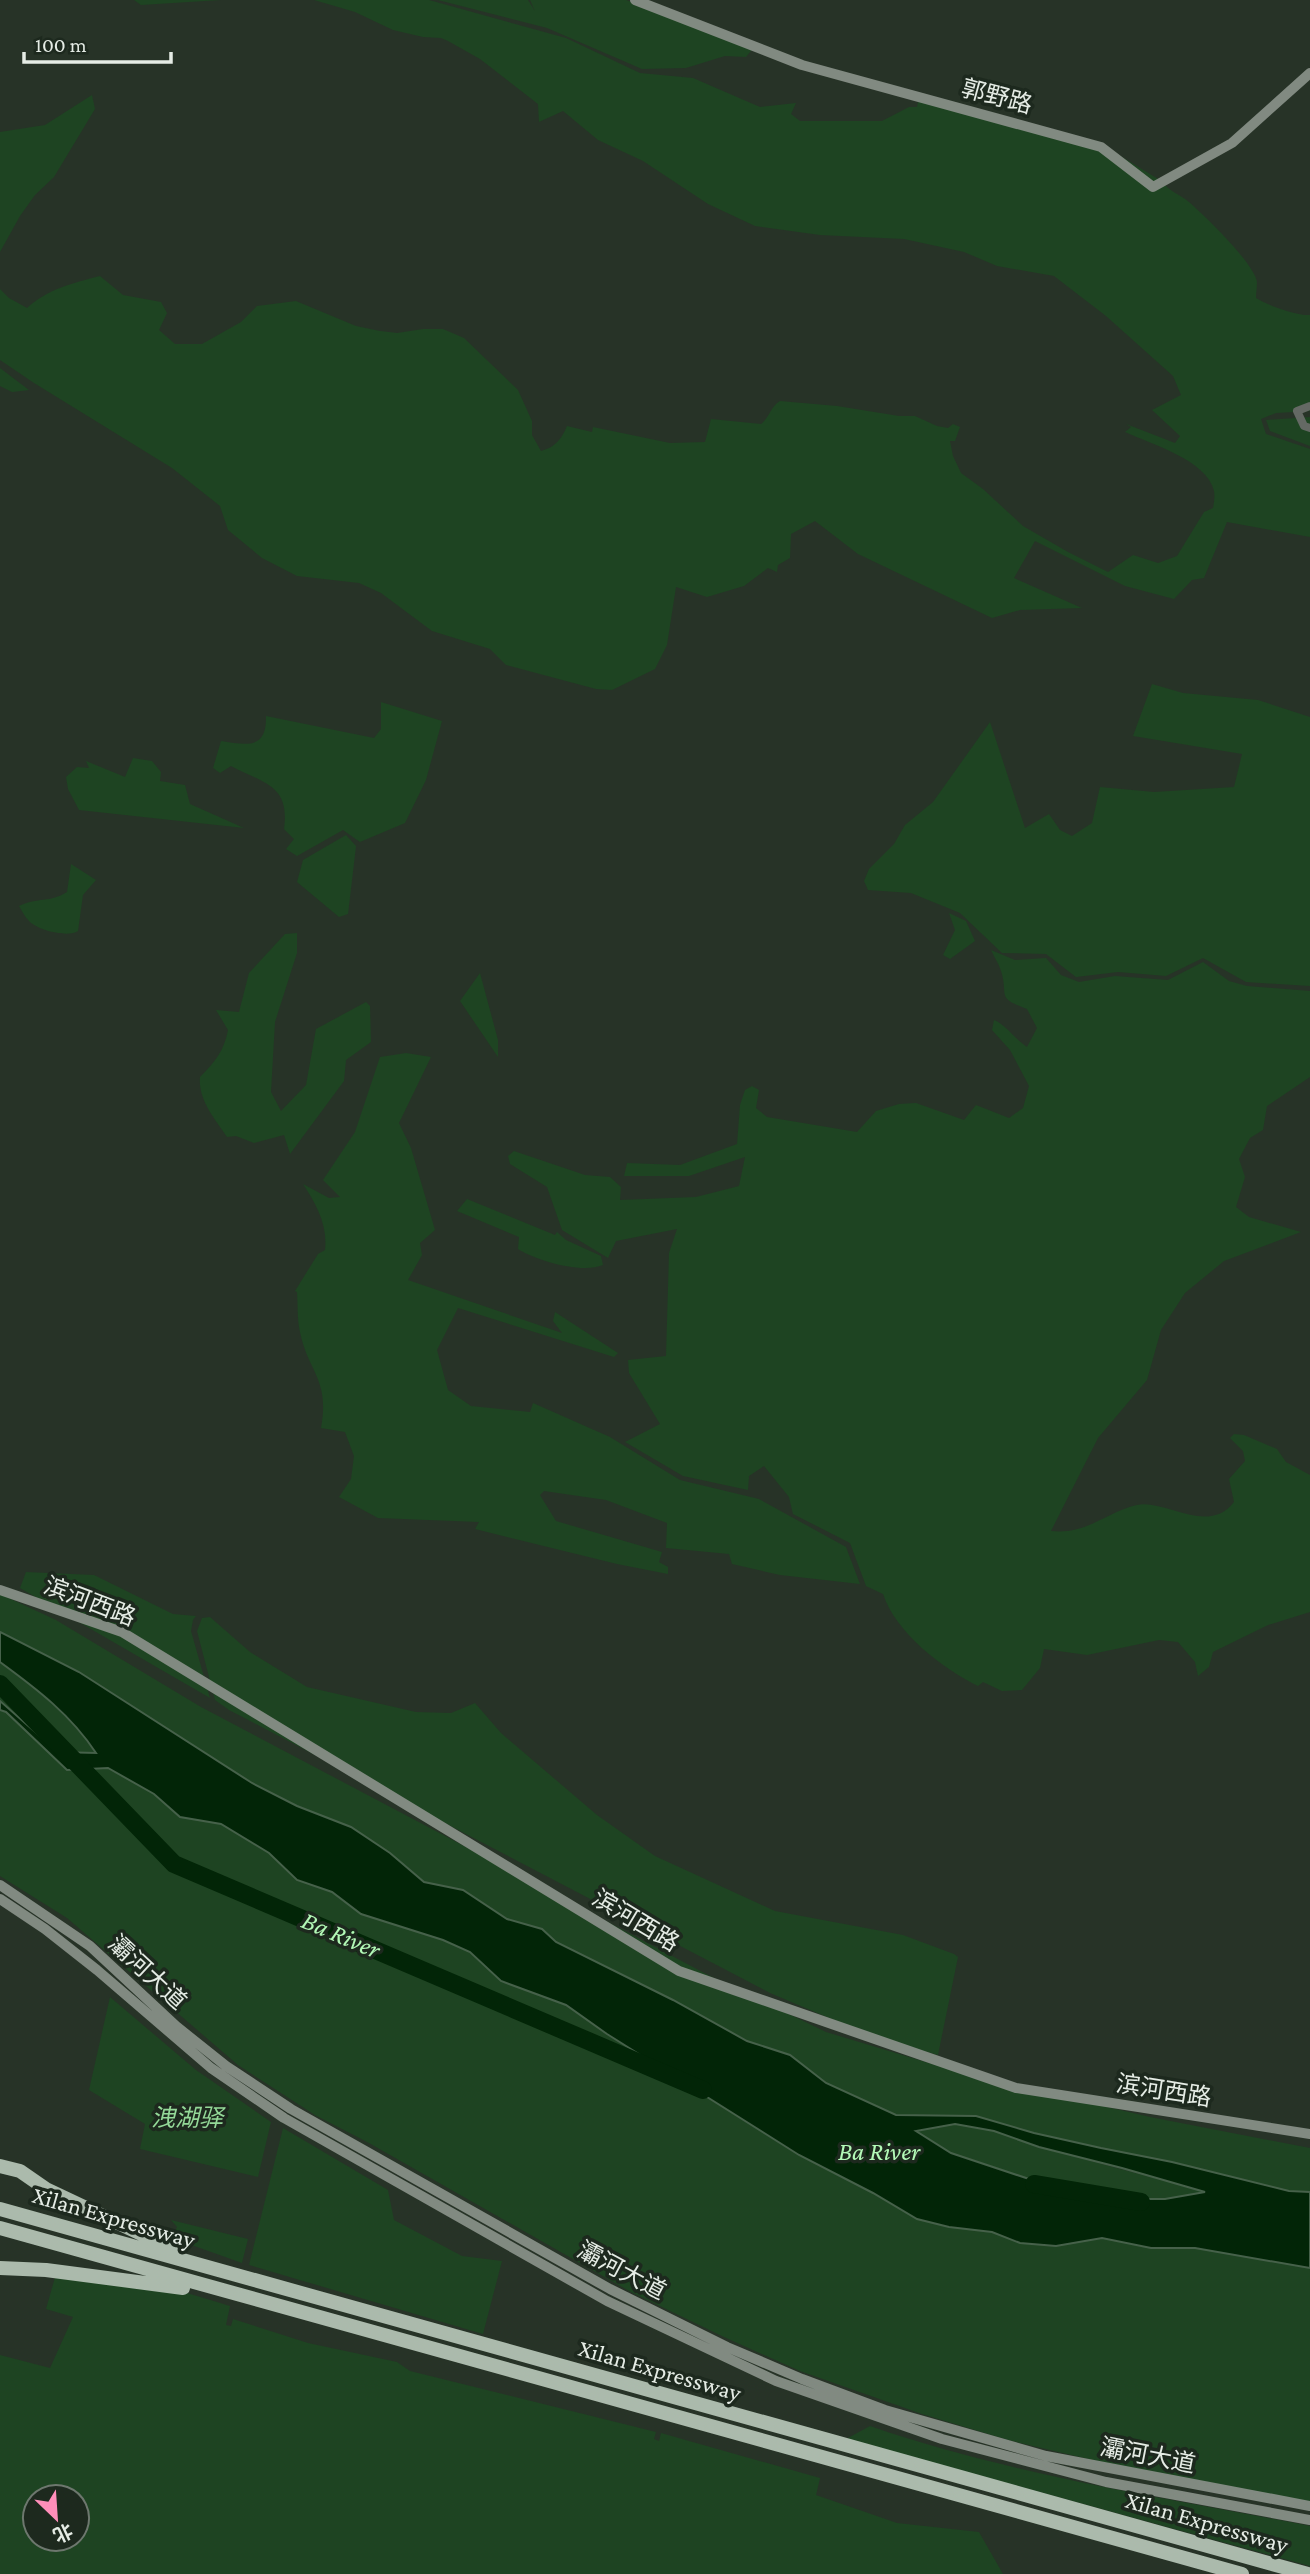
<svg xmlns="http://www.w3.org/2000/svg" width="1310" height="2574" font-family="'Crimson Pro','Noto Sans SC',serif">
<style>
.green{fill:#1e4422;fill-rule:evenodd}
.water{fill:#022507;stroke:#46614a;stroke-width:2;fill-rule:evenodd}
.lines{fill:none;stroke-linecap:round;stroke-linejoin:round}
.river{stroke:#022507;stroke-width:18}
.street{stroke:#646964;stroke-width:8}
.secondary{stroke:#818a81;stroke-width:10}
.highway{stroke:#abbaac;stroke-width:14}
.labels{text-anchor:middle;dominant-baseline:central;stroke-width:7;stroke-linejoin:round;paint-order:stroke}
.street-label{font-size:24px;fill:#e5ece5;stroke:#1d291e}
.park-label{font-size:24px;font-style:italic;fill:#94d998;stroke:#1d291e}
.water-label{font-size:26px;font-style:italic;fill:#b3f9b7;stroke:#1d291e}
</style>
<rect width="100%" height="100%" fill="#273327"/>
<path class="green" d="M134,0H221L141,5Z
M314,0H429L566,38L640,73L693,78L760,107L796,103L791,114L800,121H882L909,107H917L919,97L1096,141L1163,182C1169,192 1180,194 1189,202C1204,215 1254,263 1257,282C1257,287 1256,293 1256,298C1267,305 1297,316 1310,315V411L1276,413L1261,419L1266,434L1310,449V537L1227,522L1204,578L1192,580L1174,599L1125,586L1035,541L1014,578L1082,608L1020,610L992,618L858,554L815,521L791,534L790,558L778,565L777,572L768,568L744,586L707,597L676,587L667,645L655,669L612,690L596,689L506,665L490,649L432,631L381,593L359,583L297,576L262,558L228,530L220,506L172,468L34,383L0,360V289L9,298L27,308C48,289 73,283 100,276L123,295L161,302L167,313L159,330L175,344H202L241,322L257,306L296,301L356,326L380,331L397,333L423,329H443L464,338L518,390L532,421V435L541,451C555,447 561,440 567,426L592,432L593,427L670,443L705,442L711,419L761,424C770,417 770,407 780,401L837,406L899,416H915L937,426L948,428L953,424L960,427L955,441H950L953,456L961,473L983,489L1023,526L1068,552L1108,572L1133,555L1158,563L1177,556L1204,512L1213,508C1214,503 1215,496 1214,491C1207,460 1151,444 1125,432L1131,427L1126,424L1175,443L1180,436L1152,410L1181,395L1173,376L1106,316L1054,276L997,266L964,252L904,239L820,235L755,226L708,204L643,161L598,140L563,111L539,122L538,104L480,59L448,41L441,38L423,37L393,30L355,12Z
M438,0H528L535,11L530,0H626L755,46L746,57L725,56L686,68L642,69L547,28Z
M92,95L95,109L54,177L35,195L20,216L0,252V132L45,125Z
M0,368L29,390L12,392L0,386Z
M1310,417V446L1270,431L1266,420Z
M1152,684L1183,693L1258,700L1310,717V986L1246,982L1203,958L1166,976L1118,972L1076,977L1046,954L1002,953L960,913L911,893L868,890L864,881L869,869L894,844L905,825L933,802L990,722L1025,828L1049,814L1060,830L1072,836L1092,823L1100,787L1154,792L1234,787L1242,754L1133,736Z
M381,702L442,721L426,780L405,823L360,842L343,830L297,856L286,849L294,839L284,829C290,785 265,784 231,766L220,773L213,768L221,741C246,745 267,750 266,716L374,738L381,729Z
M133,758L152,761L161,772L160,781L185,785L190,804L244,828L79,810L68,789L66,777L77,767L89,768L86,761L125,777Z
M346,835L356,846L348,914L339,917L297,882L303,860Z
M71,864L96,880L83,895L78,931C68,938 37,930 29,921C25,917 22,911 19,906C38,897 50,903 67,892Z
M949,913L966,921L975,941L950,959L943,955L955,930Z
M297,933V953L275,1022L271,1092L281,1111L306,1085L316,1029L366,1002L370,1006L371,1042L346,1060L344,1081L290,1154L284,1135L254,1143L236,1136L227,1137C215,1119 198,1100 200,1077C215,1062 224,1051 228,1030L216,1010L239,1012L249,973L285,934Z
M991,950L1015,960L1046,958L1061,975L1079,982L1115,976L1168,980L1203,962L1229,981L1247,986L1310,991V1077L1267,1106L1263,1130L1250,1138L1239,1159L1245,1177L1236,1207L1249,1217L1301,1232L1224,1261L1185,1293L1161,1330L1147,1380L1098,1438L1051,1531C1087,1535 1106,1512 1137,1505C1165,1499 1208,1536 1234,1502L1229,1479L1245,1461L1243,1451L1230,1438L1234,1434L1244,1435L1277,1449L1286,1462L1310,1475V1612L1268,1625L1213,1652L1209,1667L1198,1676L1195,1662L1178,1642L1159,1640L1087,1655L1044,1649L1040,1668L1022,1690L1002,1691L983,1682L978,1686C942,1668 896,1633 883,1594L866,1586L850,1543L793,1514L789,1497L764,1466L749,1476L748,1490L683,1476L625,1442L660,1424L629,1373L628,1360L666,1356L669,1253L677,1229L616,1241L608,1258L562,1230L547,1187L510,1164L508,1156L514,1151L585,1175L610,1177L621,1187L620,1200L696,1197L739,1186L745,1157L689,1176H624L627,1163L680,1165L737,1144L740,1105L745,1090L752,1086L759,1090L756,1108L767,1117L857,1132L876,1111L899,1104L916,1103L964,1120L976,1105L1009,1118L1023,1108L1029,1086L1010,1050L992,1030L994,1020C1004,1023 1016,1040 1027,1047L1037,1028L1027,1009C995,997 1009,997 1001,971C999,964 994,957 991,950Z
M480,973L498,1040V1057L460,1001Z
M406,1053L431,1057L399,1123L411,1148L435,1230L420,1243L422,1255L408,1280L562,1333L553,1321L555,1312L618,1353L614,1357L458,1308L437,1350L448,1390L471,1406L530,1412L533,1403L610,1437L680,1480L759,1499L846,1547L860,1584L780,1575L732,1564L729,1554L666,1548L667,1523L606,1500L544,1491L540,1495L556,1521L662,1552L659,1562L668,1567V1574L617,1564L475,1529L479,1522L378,1518L339,1497L351,1479L354,1456L345,1432L321,1428C330,1379 308,1372 300,1332C297,1319 298,1305 297,1292L295,1291L318,1254L325,1250C328,1225 316,1204 303,1184L329,1198L340,1197L323,1180L355,1132L380,1057Z
M467,1199L555,1235L557,1232L566,1240L601,1256L603,1265C582,1274 537,1261 518,1249L519,1237L457,1211Z
M26,1572L94,1575L173,1614L196,1616L193,1620L191,1631L210,1698L20,1588Z
M0,1594L56,1620L201,1707L710,1976L826,2032L962,2073L1150,2117L1310,2148V2192L1289,2191L1172,2162L1101,2148L1034,2133L976,2116L896,2115L826,2083L790,2055L747,2041L673,2000L556,1942L542,1929L507,1919L463,1890L424,1882L390,1853L351,1827L297,1806L252,1783L79,1672L0,1632Z
M210,1617L250,1652L307,1687L416,1712L451,1713L475,1703L501,1733L597,1815L655,1856L775,1911L903,1935L954,1954L958,1957L938,2055L879,2039L770,1993L229,1710L215,1700L197,1631L202,1618Z
M0,1662C41,1692 66,1712 97,1754L58,1752L0,1701Z
M0,1710L6,1712L67,1770L108,1767L154,1794L180,1817L221,1824L269,1853L297,1880L332,1892L361,1914L443,1940L470,1952L501,1981L566,2005L607,2034L799,2155L873,2193L917,2219L949,2227L992,2232L1020,2243L1056,2246L1102,2238L1151,2248H1195L1310,2268V2502L1097,2461L1008,2440L922,2414L800,2371L724,2337L631,2292L369,2143L315,2115L238,2065L67,1918L0,1876Z
M110,1997L196,2070L271,2122L258,2177L140,2149L145,2124L89,2090Z
M955,2124L994,2131L1039,2147L1206,2192L1165,2199H1090L951,2153L915,2131Z
M283,2128L388,2190L394,2220L462,2256L502,2261L483,2334L249,2265Z
M171,2220L248,2239L242,2263L172,2238L177,2227Z
M56,2274L151,2282L230,2306L226,2325L231,2326L233,2319L308,2343L397,2362L410,2371L656,2432L654,2439L659,2441L661,2433L820,2478L816,2495L897,2523L979,2532L1003,2574H0V2355L50,2368L73,2317L46,2309ZM35,2497H77V2539H35Z
M870,2426C1012,2475 1162,2497 1310,2526V2566L846,2439Z"/>
<path class="water" d="M0,1632L79,1672L252,1783L297,1806L351,1827L390,1853L424,1882L463,1890L507,1919L542,1929L556,1942L673,2000L747,2041L790,2055L826,2083L896,2115L976,2116L1034,2133L1101,2148L1172,2162L1289,2191L1310,2192V2268L1195,2248H1151L1102,2238L1056,2246L1020,2243L992,2232L949,2227L917,2219L873,2193L799,2155L607,2034L566,2005L501,1981L470,1952L443,1940L361,1914L332,1892L297,1880L269,1853L221,1824L180,1817L154,1794L108,1768L67,1770L6,1712L0,1710V1701L58,1752L96,1753C71,1715 37,1689 0,1662ZM955,2124L994,2131L1039,2147L1122,2168L1205,2192L1165,2199H1089L951,2153L916,2131Z"/>
<g class="lines">
<path class="river" d="M0,1684L174,1864L703,2090
M1034,2184L1141,2202"/>
<path class="street" d="M1310,406L1297,411L1304,426L1310,428"/>
<path class="secondary" d="M635,0L802,65L1101,147L1153,187L1232,143L1310,73
M0,1590L122,1632L679,1971L1016,2088L1310,2134
M0,1885L90,1946L176,2026L226,2066L291,2109L610,2289L727,2347L802,2379L885,2410L1046,2456L1310,2506
M0,1899L45,1929L97,1970L211,2068L284,2118L607,2301L776,2381L942,2439L1106,2482L1310,2520"/>
<path class="highway" d="M0,2166L20,2171L46,2189L173,2249
M0,2209L1308,2574
M0,2228L1242,2574
M0,2268L46,2270L183,2288"/>
</g>
<g class="labels">
<g class="street-label">
<text transform="translate(997 96) rotate(15)">郭野路</text>
<text transform="translate(90 1601) rotate(21)">滨河西路</text>
<text transform="translate(636 1920) rotate(31)">滨河西路</text>
<text transform="translate(148 1972) rotate(43)">灞河大道</text>
<text transform="translate(1164 2090) rotate(9)">滨河西路</text>
<text transform="translate(114 2217) rotate(16)">Xilan Expressway</text>
<text transform="translate(622 2270) rotate(28)">灞河大道</text>
<text transform="translate(660 2370) rotate(16)">Xilan Expressway</text>
<text transform="translate(1148 2455) rotate(11)">灞河大道</text>
<text transform="translate(1207 2522) rotate(16)">Xilan Expressway</text>
</g>
<g class="park-label">
<text x="187" y="2117">洩湖驿</text>
</g>
<g class="water-label">
<text transform="translate(341 1935) rotate(23)">Ba River</text>
<text x="879" y="2151">Ba River</text>
</g>
</g>
<g transform="translate(56 2518) rotate(155)"><circle r="33" fill="#1d291e" stroke="#6d776e" stroke-width="2"/>
<path d="M0-5L12 26L0 18L-12 26Z" fill="#ff8eba"/>
<text y="-10" font-size="19" font-weight="bold" text-anchor="middle" fill="#e5ece5">北</text>
</g>
<path d="M24 52v10h147v-10" fill="none" stroke="#e5ece5" stroke-width="3.5"/>
<text x="35" y="52" font-size="21" fill="#e5ece5" stroke="#1d291e" stroke-width="5" paint-order="stroke">100 m</text>
</svg>
